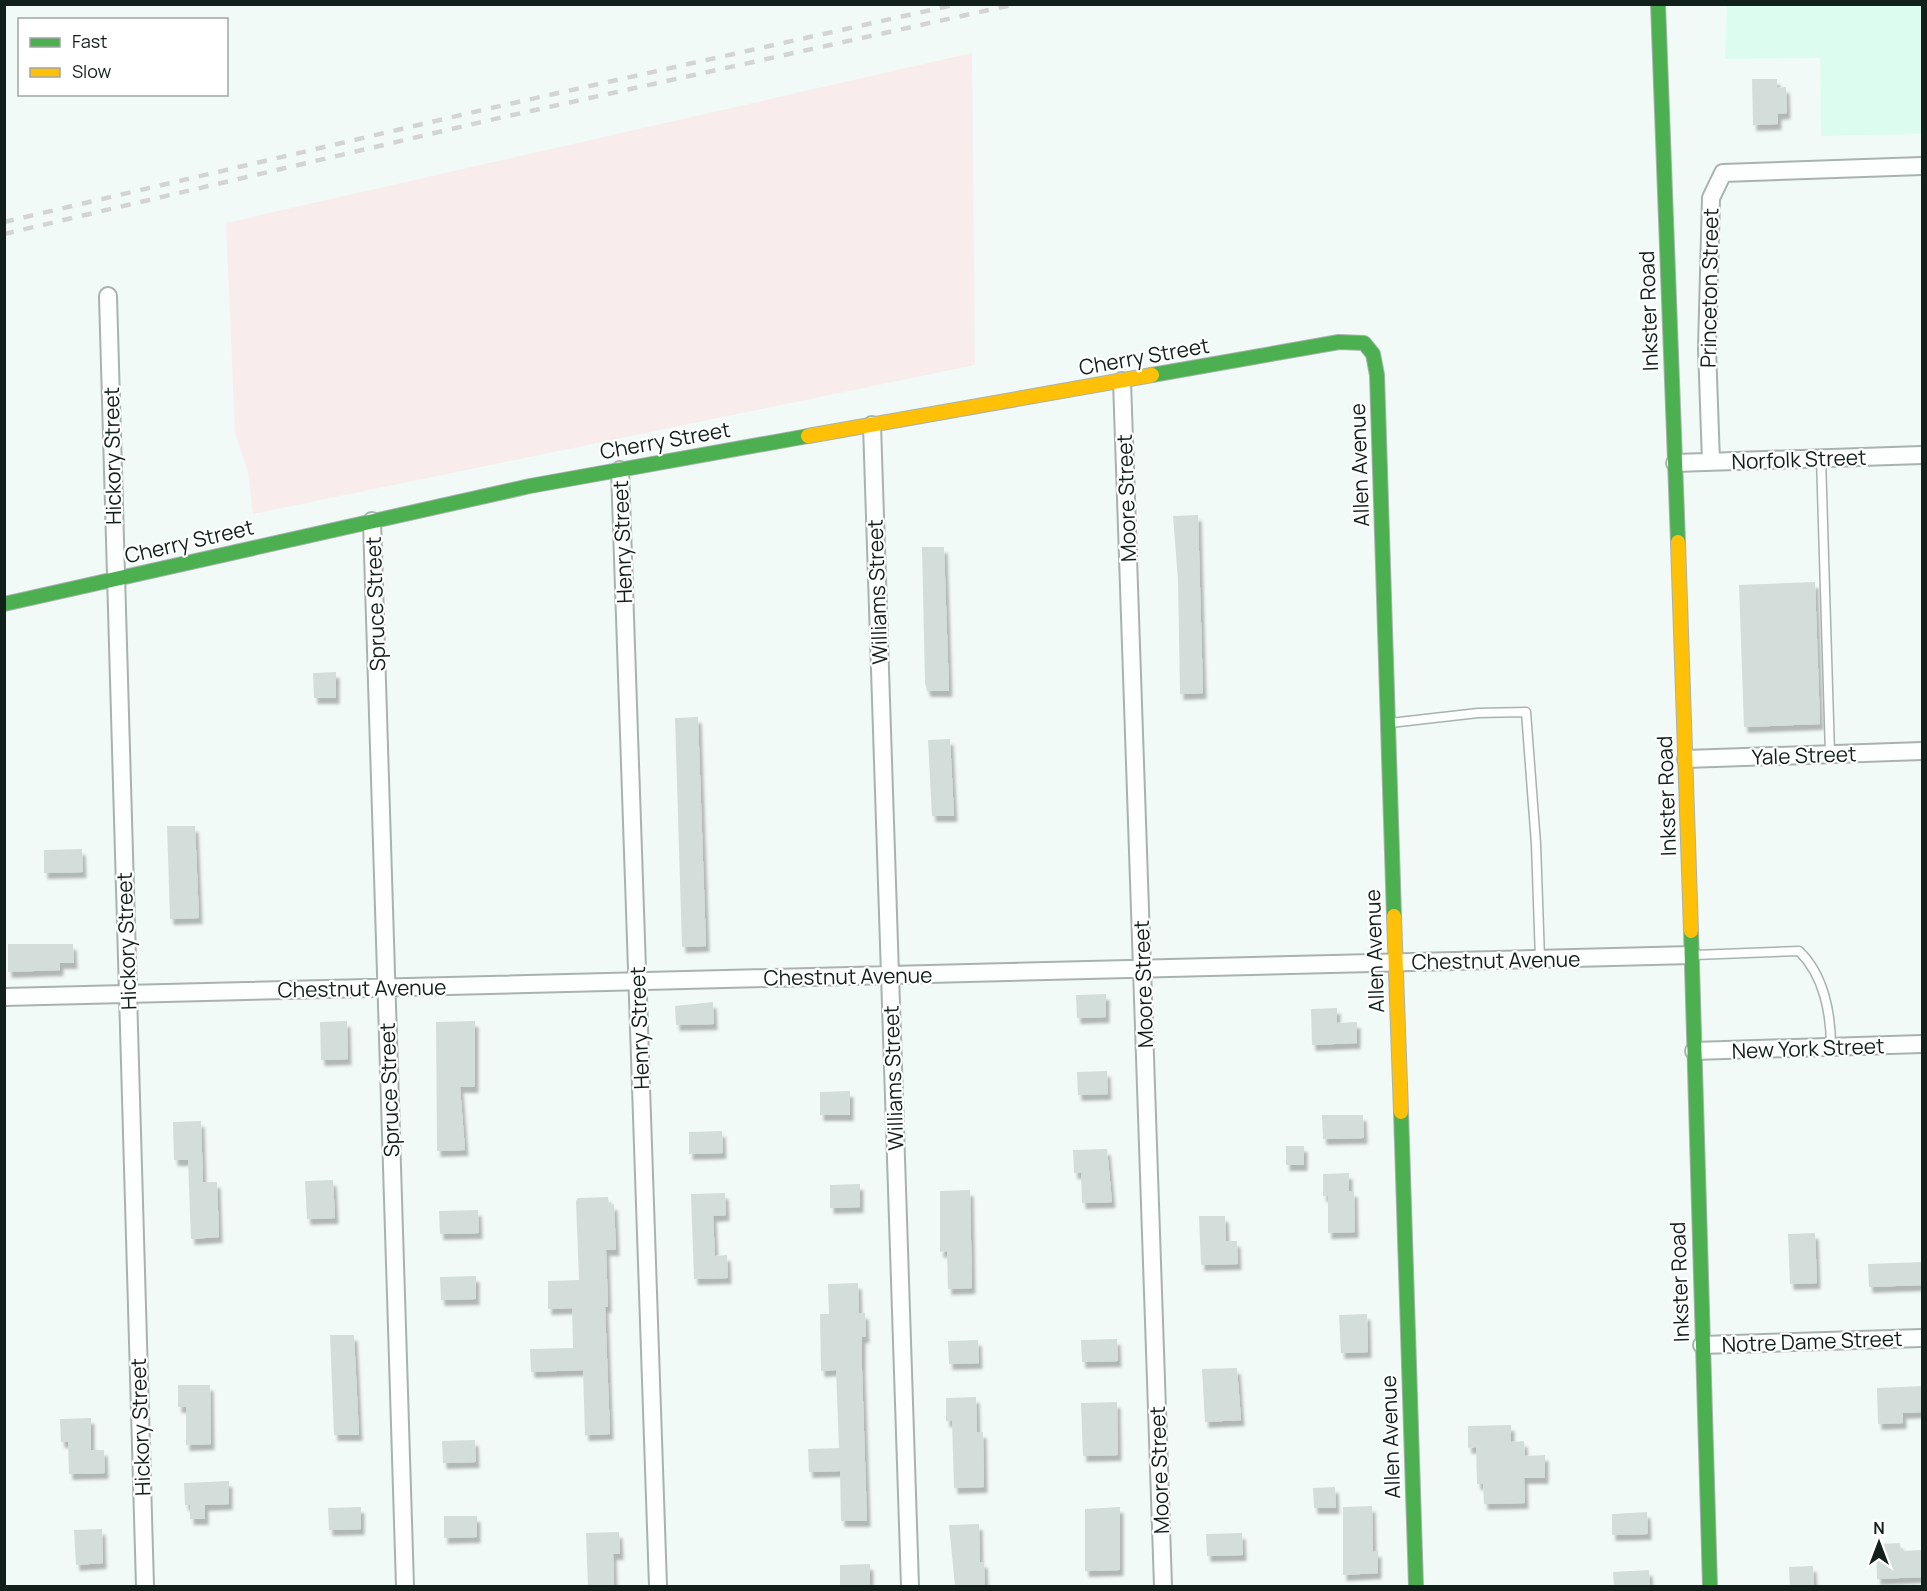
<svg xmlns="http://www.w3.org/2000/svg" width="1927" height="1591" font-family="Manrope,sans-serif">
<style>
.built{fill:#ddfcf0}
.green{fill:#f8edec}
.building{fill:#d3deda;filter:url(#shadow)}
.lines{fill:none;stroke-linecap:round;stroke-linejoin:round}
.lane-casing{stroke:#a8b2af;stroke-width:11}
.street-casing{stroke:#a8b2af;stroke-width:20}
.fast-casing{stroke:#a8b2af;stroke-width:16}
.slow-casing{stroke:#a8b2af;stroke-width:16}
.lane{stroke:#fdfefe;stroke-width:8}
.street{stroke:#fdfefe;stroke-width:16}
.fast{stroke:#4caf50;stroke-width:14}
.slow{stroke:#ffc107;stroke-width:14}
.rail{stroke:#d2d5d3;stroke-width:4.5;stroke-dasharray:10 10;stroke-linecap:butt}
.labels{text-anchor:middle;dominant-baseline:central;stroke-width:4.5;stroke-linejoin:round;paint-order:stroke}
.street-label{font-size:21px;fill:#11201b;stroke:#fff}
</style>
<defs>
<filter id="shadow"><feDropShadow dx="3.5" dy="6" stdDeviation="1.5" flood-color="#0004"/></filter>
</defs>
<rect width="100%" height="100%" fill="#f2faf7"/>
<path class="built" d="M1727,5H1922V134L1821,136L1820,58L1725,59Z"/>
<path class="green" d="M972,53L975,365L253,514L248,472L235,433L226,223Z"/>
<path class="building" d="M1752,79H1777V88L1786,87L1787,113L1778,114V124L1753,125Z
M1198,515L1203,693L1180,694L1178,580L1173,516Z
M922,547H944L949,691H927L925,683Z
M1815,582L1820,724L1744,727L1739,585Z
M336,672V698H314L313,673Z
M698,717L706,946L682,947L675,718Z
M950,739L954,816H932L928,740Z
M167,826H195L199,918L170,919Z
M82,849L83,872L44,873V850Z
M8,944H73L74,963H60V970L8,972Z
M1106,994V1017L1077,1018L1076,995Z
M713,1002L714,1024L676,1025L675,1006Z
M1337,1008V1023L1357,1022V1043L1312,1045L1311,1009Z
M347,1021L348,1059L321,1060L320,1022Z
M475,1021V1087H460L465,1150L437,1151L436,1022Z
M1107,1071L1108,1094L1078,1095L1077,1072Z
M850,1091V1115H820V1092Z
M1322,1115H1363L1364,1138L1323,1139Z
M201,1121L203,1182H217L219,1237L191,1239L188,1160H174L173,1122Z
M722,1131L723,1153L689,1154V1132Z
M1286,1146H1304V1165H1286Z
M1107,1149L1112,1202L1082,1203L1081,1173H1074L1073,1150Z
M1349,1173V1191H1354L1355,1232L1328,1233V1196H1323V1174Z
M333,1180L335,1218L307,1219L305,1181Z
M860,1184V1207L830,1208V1185Z
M970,1190L972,1288L948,1289L947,1251L940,1252V1191Z
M725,1193L726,1215L713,1216L715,1256L727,1255L728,1278L694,1279L691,1194Z
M608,1197L609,1205L614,1204L616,1250H606L608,1307H605L610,1434L585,1435L583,1370L531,1372L530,1349L573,1348L572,1308L548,1309V1281L579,1280L576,1201L578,1198Z
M478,1210L479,1233L440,1234L439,1211Z
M1199,1216H1225L1226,1241H1237L1238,1264L1201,1265Z
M1815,1233L1817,1283L1790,1284L1788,1234Z
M1923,1262V1285L1869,1287L1868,1264Z
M476,1276V1299L441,1300L440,1277Z
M858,1283L859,1313H865L866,1337H862V1370L867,1521H841L840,1471L809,1472L808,1449L839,1448L836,1370L821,1371L820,1314H829L828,1284Z
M1367,1314L1368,1352L1341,1353L1339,1315Z
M330,1335H354L359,1435H334Z
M1117,1339L1118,1361L1082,1362L1081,1340Z
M978,1340L979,1363L949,1364L948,1341Z
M1237,1368L1241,1420L1205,1422L1202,1369Z
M178,1385H210L211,1444L186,1445V1407H178Z
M1923,1386V1412L1903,1413V1423L1878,1424L1877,1388Z
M976,1397L977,1432H983L984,1487L954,1488L952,1421H946V1398Z
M1117,1402L1118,1455L1083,1456L1081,1403Z
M91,1418V1450H104L105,1473L69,1474L68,1442H61L60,1419Z
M1511,1425V1442L1524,1441L1525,1456L1545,1455V1478H1524L1525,1503L1484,1504L1483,1484H1477L1476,1447L1468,1448V1426Z
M475,1440L476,1462L443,1463L442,1441Z
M229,1481V1504L205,1505V1519H190V1505H185L184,1483Z
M1335,1487L1336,1508H1314L1313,1488Z
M1372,1506L1373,1552L1378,1551V1573L1343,1575V1507Z
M361,1507V1529L329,1530L328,1508Z
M1120,1507V1570L1085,1571V1509Z
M1647,1512L1648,1534L1612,1535V1514Z
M444,1516H477V1537L444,1538Z
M979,1524L980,1562H984L985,1585L955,1586L949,1525Z
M102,1529L103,1563L76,1565L74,1530Z
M619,1532L620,1554H613L614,1587H588L586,1533Z
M1242,1533L1243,1555L1207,1556L1206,1534Z
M1900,1543L1901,1551L1923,1550V1577L1877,1579L1876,1544Z
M870,1564V1587H840V1565Z
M1813,1566L1814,1587H1790L1789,1567Z
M1649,1570L1650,1587H1614L1613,1572Z"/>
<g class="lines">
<g class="lane-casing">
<path id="lane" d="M1821,458L1830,754
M1390,723L1478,713L1526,712L1536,844L1540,959
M1694,955L1799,951C1824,975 1831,1014 1831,1047"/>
</g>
<g class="street-casing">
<path id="street" d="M108,296L145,1586
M1122,381L1163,1586
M872,425L910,1586
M1711,462L1707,348L1711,198L1723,173L1922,166
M1675,463L1922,455
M620,470L658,1586
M372,521L405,1586
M1686,759L1922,751
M4,997L1692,955
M1694,1051L1922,1044
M1702,1345L1922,1338"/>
</g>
<g class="fast-casing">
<path id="fast" d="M1658,4L1678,542
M1152,375L1339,342L1364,343L1373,354L1377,375L1394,916
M4,604L530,486L808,436
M1691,931L1710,1586
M1401,1112L1416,1586"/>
</g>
<g class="slow-casing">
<path id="slow" d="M808,436L1152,375
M1678,542L1691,931
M1394,916L1401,1112"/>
</g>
<use href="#lane" class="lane"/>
<use href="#street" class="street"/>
<use href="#fast" class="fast"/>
<use href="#slow" class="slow"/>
<path class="rail" d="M4,222L491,108L958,4
M4,234L490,120L1016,4"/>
</g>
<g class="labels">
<g class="street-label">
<text transform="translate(1709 288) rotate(-89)">Princeton Street</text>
<text transform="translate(1648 311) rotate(-92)">Inkster Road</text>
<text transform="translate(1144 356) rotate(-10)">Cherry Street</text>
<text transform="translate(665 440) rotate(-10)">Cherry Street</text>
<text transform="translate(112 456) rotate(-91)">Hickory Street</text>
<text transform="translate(1799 459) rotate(-2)">Norfolk Street</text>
<text transform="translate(1359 465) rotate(-92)">Allen Avenue</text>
<text transform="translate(1126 498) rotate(-92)">Moore Street</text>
<text transform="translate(189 541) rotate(-13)">Cherry Street</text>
<text transform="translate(622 542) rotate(-92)">Henry Street</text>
<text transform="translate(877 592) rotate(-92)">Williams Street</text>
<text transform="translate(375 604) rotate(-92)">Spruce Street</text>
<text transform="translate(1804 755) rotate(-2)">Yale Street</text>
<text transform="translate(1666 796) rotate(-92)">Inkster Road</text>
<text transform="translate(126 941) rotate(-92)">Hickory Street</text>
<text transform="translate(1374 951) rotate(-92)">Allen Avenue</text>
<text transform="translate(1496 960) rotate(-1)">Chestnut Avenue</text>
<text transform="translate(848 976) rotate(-1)">Chestnut Avenue</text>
<text transform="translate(1143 984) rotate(-92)">Moore Street</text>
<text transform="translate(362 988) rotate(-1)">Chestnut Avenue</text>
<text transform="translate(639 1028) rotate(-92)">Henry Street</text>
<text transform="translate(1808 1048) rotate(-2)">New York Street</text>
<text transform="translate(893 1078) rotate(-92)">Williams Street</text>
<text transform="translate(389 1090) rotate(-92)">Spruce Street</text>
<text transform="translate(1679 1282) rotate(-92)">Inkster Road</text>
<text transform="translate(1812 1341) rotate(-2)">Notre Dame Street</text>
<text transform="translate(140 1427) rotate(-92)">Hickory Street</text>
<text transform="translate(1390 1437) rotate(-92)">Allen Avenue</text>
<text transform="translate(1159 1470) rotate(-92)">Moore Street</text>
</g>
</g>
<rect width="1927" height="1591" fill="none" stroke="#11201b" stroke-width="12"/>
<rect x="18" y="18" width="210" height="78" fill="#ffffff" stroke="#a0a6a4" stroke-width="1.5"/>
<rect x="30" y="38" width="30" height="9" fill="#4caf50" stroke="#a0a6a4" stroke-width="1.5"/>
<text x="72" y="48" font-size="18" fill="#11201b">Fast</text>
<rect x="30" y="68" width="30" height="9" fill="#ffc107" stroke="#a0a6a4" stroke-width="1.5"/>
<text x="72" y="78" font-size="18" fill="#11201b">Slow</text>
<g transform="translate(1879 1543)" stroke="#ffffff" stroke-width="4.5" paint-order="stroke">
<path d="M0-4.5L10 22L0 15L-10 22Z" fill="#11201b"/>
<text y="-9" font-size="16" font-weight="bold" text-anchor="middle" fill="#11201b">N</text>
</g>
</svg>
